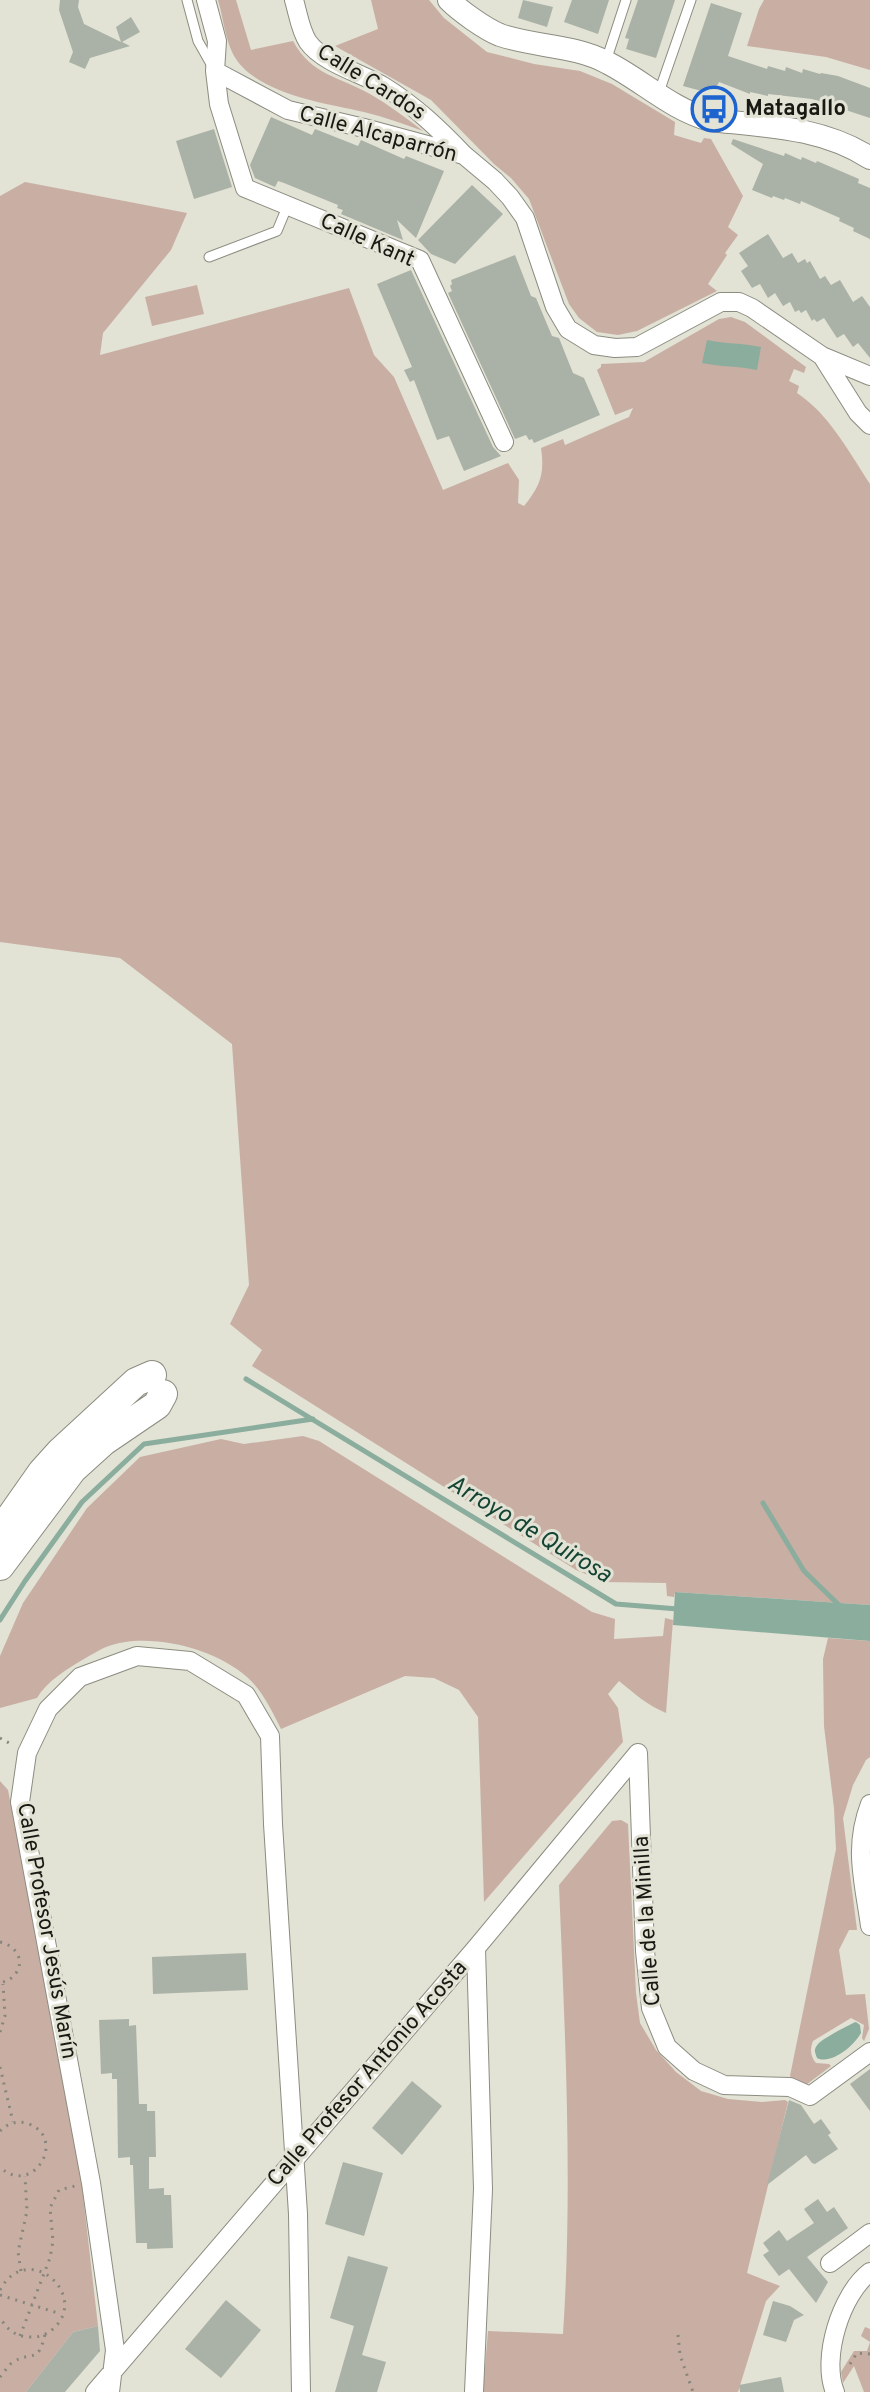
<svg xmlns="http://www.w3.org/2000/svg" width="870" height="2392" font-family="Overpass,sans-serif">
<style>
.green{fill:#c9aea3}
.water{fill:#8aad9e}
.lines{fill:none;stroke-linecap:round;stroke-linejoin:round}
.stream{stroke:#8aad9e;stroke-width:5}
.building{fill:#aab2a7}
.service-casing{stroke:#8c8c80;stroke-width:11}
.minor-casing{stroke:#8c8c80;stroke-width:20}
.tertiary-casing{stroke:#8c8c80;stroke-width:24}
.primary-casing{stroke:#8c8c80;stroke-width:30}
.path{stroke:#86867c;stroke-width:3;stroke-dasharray:2 6;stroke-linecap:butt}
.service{stroke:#fff;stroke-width:9}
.minor{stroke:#fff;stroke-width:18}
.tertiary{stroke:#fff;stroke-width:22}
.primary{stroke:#fff;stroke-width:28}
.labels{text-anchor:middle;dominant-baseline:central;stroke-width:6;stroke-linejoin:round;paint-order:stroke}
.street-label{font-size:22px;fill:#191914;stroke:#e2e2d5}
.poi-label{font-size:22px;font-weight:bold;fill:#191914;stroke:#e2e2d5;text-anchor:start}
.water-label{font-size:24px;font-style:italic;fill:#144434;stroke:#e2e2d5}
</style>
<rect width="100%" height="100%" fill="#e2e2d5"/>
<path class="green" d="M218,0H236L251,50L293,41C311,75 340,77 370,94C389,105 406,118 423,131C404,124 384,117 364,112C325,103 254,94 233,54C225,38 223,17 218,0Z
M371,0H429L444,18L487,52L534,64L580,71L612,84L675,122L674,135L701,143L704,138L711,139L743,196L728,227L738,235L725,253L727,255L708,284L717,291L637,331L618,335L597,332L579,318L569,304L529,199L511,178L494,164L431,100L335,46L378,29Z
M764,0H870V70L826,57L747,46L759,9Z
M25,182L187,213L171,250L103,333L100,355L349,288L374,355L394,377L443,490L508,463L519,480L518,503L524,506C540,486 545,474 541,448L563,439L565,445L629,417L633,408L615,415L597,370L601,367V364L644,362L719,319L731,317L745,322L806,367L804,373L794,369L789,381L799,386L797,393C829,414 849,452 870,484V1605L675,1592L674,1597L667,1596L666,1583L605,1582L576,1570L252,1366L262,1350L230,1324L249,1285L232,1044L120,958L0,942V196Z
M197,285L204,314L152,326L145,297Z
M303,1436L319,1441L592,1612L615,1619L614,1639L663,1636L665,1618L673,1620L666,1713C647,1705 635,1694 619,1681L608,1694L618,1708L623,1742L484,1902L478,1717L459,1690L434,1678L405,1676L281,1729C272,1711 262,1690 247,1677C214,1648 148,1631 106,1647C99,1650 91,1655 84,1659C67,1669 47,1681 37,1698L0,1708V1656L23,1603L87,1508L140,1457L221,1439L244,1444Z
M828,1638L870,1641V1757L866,1760L853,1785L843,1818L857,1930H849L839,1950L846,1995L865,1994L869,2029L864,2041L862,2038L864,2025L851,2018L813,2041C810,2049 810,2056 816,2063L829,2064L831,2066L802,2088L790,2076L836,1849L834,1808L824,1726L823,1659Z
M0,1781L8,1790L80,2169L98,2326L73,2332L26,2392H0Z
M621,1820L628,1824L636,1993L640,2023L656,2050L676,2072L701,2091L728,2099L762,2102L785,2100L788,2102L747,2273L780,2286L766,2301L738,2392H483L488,2331L563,2334C573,2185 565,2035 559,1885L612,1821Z
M865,2327L870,2329V2392H864L854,2366L843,2383L841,2372L854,2351H867L870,2342L861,2336Z"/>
<path class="water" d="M707,340C726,344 742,343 761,347L757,370C738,366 721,367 702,363Z
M675,1592L870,1605V1641L673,1625Z
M856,2022L860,2025L861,2033C854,2046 831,2065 817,2058C815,2052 813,2050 818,2044C822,2039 850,2024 856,2022Z"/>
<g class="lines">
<path class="stream" d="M246,1379L616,1604L678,1609
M763,1503L804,1571L841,1607
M0,1620L25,1581L82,1502L144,1444L313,1419"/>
</g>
<path class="building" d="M60,0H79L78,7L84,24L121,42L116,27L131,17L140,32L122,42L130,46L90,58L85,69L69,62L73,52L59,10Z
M523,0L553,7L547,27L518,18Z
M572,0H609L598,34L564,22Z
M638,0H675L656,58L626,49L629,39L625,38Z
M711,3L742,13L728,56L767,69L768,66L785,71L786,67L802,73L803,69L820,74L821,73L838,76L870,88V118L812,99L768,94V96L750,92V94L719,82L713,94L683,86Z
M271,117L312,135L315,129L358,146L361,140L404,159L406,156L444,171L416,238L397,220L403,240L341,214L343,210L337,208L338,205L284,183L278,181L275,187L255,178L250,165Z
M214,129L232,187L194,199L176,141Z
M733,139L784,156L785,153L801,160L802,157L816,163L817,161L859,179L858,183L870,188V239L853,231L854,228L839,221L840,218L801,201L800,204L785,198L784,200L773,196L772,198L752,190L763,164L731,144Z
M472,185L503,214L455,264L431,254L418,240Z
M768,234L783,258L792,253L798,263L805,259L807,263L810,261L820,279L825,276L831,285L840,280L853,302L862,296L870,307V358L858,343L853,347L844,334L837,338L824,318L817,322L814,319L812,321L806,310L801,313L799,310L795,312L790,302L783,306L775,293L768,298L760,284L752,288L741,271L748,266L739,253Z
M515,255L531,296L536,298L552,336L559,338L573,373L584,378L600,415L534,443L532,439L529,440L526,435L515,439L448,293L452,291L450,286L452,284L451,280Z
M411,270L493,447L501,456L464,471L449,436L437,440L414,380L410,382L404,370L412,367L377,284Z
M246,1953L248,1990L153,1994L152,1957Z
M129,2019V2026L136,2025L139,2104H147V2111H155L156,2157H149V2189L164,2188V2195H171L173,2248L147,2249V2243H136L133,2165H130V2157L118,2158L117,2079H112V2073L101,2074L99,2020Z
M870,2069V2111L850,2084Z
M412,2081L442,2106L402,2155L372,2128Z
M789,2100L801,2105L814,2124L821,2119L831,2133L828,2135L838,2149L815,2164L812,2163L806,2155L767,2185Z
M343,2162L383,2173L364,2236L325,2224Z
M818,2199L827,2212L834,2207L848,2228L807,2257L828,2282L816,2303L789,2269L779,2276L763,2255L769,2251L763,2243L779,2230L787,2241L814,2223L804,2209Z
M348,2256L388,2267L362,2355L386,2362L377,2392H335L354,2326L330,2318Z
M226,2300L261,2330L221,2378L185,2349Z
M773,2301L790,2306L804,2315L794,2320L786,2342L763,2335Z
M98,2326L100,2351L65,2392H26L73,2332Z
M781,2377L784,2392H740L739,2385Z"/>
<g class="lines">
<g class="service-casing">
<path id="service" d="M187,0L198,41L211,64
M606,61L626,0
M658,95L691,0
M209,257L277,231L287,207"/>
</g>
<g class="minor-casing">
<path id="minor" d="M206,0L217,41L215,71L219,104L245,188L420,260L504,442
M294,0C298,13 300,30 308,42C323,63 361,73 383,86C414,105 439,129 464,155
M215,71L288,110L364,128L464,155L495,181L510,197L525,218L555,307L568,329L594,345L615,348L637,347L721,302H739L752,308L822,356L870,376
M822,356L858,413L870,425
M638,1753L645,1951L651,2008L667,2047L694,2071L724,2085L790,2087L810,2096L870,2052
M870,1804C853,1848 864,1881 870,1926
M830,2263L870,2233
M95,2392L476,1948L638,1753
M110,2392L115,2350L91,2183L20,1802L27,1753L48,1709L80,1677L137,1656L190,1661L246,1695L270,1736L273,1824L298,2214L301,2392
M474,2392L483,2189L476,1948
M835,2392C821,2358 841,2294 870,2272"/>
</g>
<g class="tertiary-casing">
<path id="tertiary" d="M449,0C460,11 485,29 500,35C535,47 575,45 608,63C643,81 671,109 710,120C766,126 822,127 870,158"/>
</g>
<g class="primary-casing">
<path id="primary" d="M0,1532L42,1472L60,1452L136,1382L152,1375
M0,1566L72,1470L104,1441L157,1405L163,1394"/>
</g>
<path class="path" d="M0,1738L11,1744
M0,1942C26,1948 26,1977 0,1983
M0,2032L5,2016L3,1984
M0,2067L13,2122
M0,2131C8,2123 18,2120 29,2124C68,2139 32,2198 0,2167
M21,2271L18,2252L27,2211L25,2176
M0,2290C27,2239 91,2295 53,2329C47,2334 39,2338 30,2337C16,2337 6,2329 0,2317
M0,2295L61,2314
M678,2335L680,2355L693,2392
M20,2336L50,2258L53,2241L50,2208L59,2190L75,2186
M850,2364L857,2353L870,2354
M0,2377C4,2373 8,2365 13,2362C33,2350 38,2365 45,2334"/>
<use href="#service" class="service"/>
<use href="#minor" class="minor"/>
<use href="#tertiary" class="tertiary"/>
<use href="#primary" class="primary"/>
</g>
<defs>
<g id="bus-ring" transform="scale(2.3)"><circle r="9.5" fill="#e2e2d5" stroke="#1e64cf" stroke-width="1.5"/><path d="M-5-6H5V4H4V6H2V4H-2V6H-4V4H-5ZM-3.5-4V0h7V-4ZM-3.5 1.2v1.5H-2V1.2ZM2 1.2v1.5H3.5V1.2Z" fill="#1e64cf"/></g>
</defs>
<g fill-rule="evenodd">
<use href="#bus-ring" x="714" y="109"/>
</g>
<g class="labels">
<g class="street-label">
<text transform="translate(371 83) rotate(32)">Calle Cardos</text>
<text transform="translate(378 135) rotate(15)">Calle Alcaparrón</text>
<text transform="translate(367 241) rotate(24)">Calle Kant</text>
<text transform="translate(648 1921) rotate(-94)">Calle de la Minilla</text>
<text transform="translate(46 1931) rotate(80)">Calle Profesor Jesús Marín</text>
<text transform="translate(368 2074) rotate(-49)">Calle Profesor Antonio Acosta</text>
</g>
<g class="poi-label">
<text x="745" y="109">Matagallo</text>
</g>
<g class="water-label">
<text transform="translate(529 1530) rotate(31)">Arroyo de Quirosa</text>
</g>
</g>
</svg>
